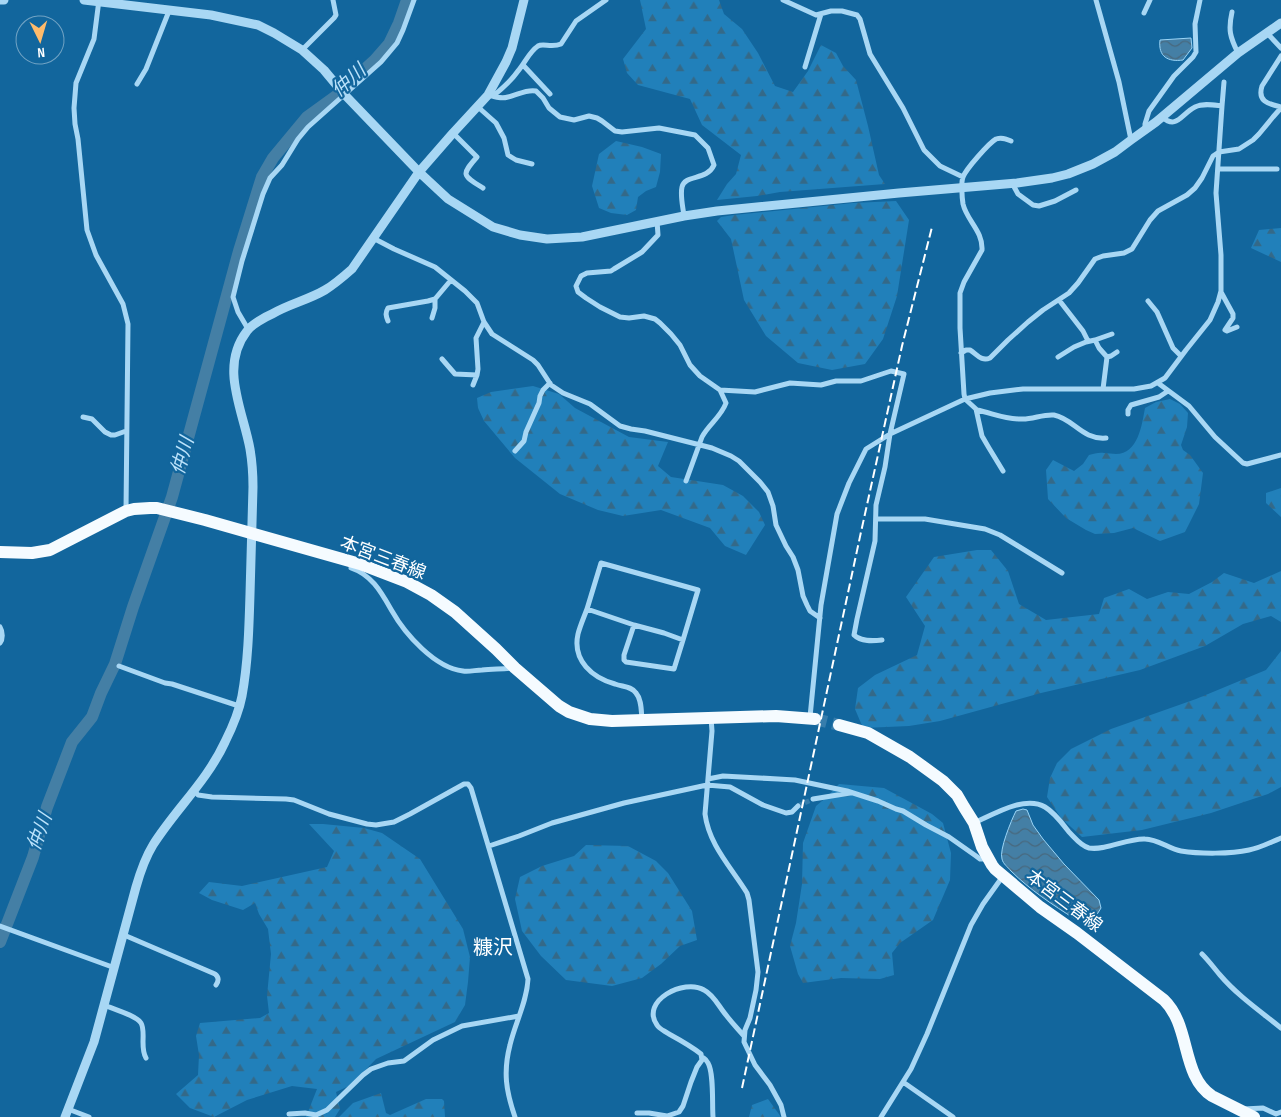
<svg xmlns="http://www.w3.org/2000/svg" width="1281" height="1117" font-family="'Sofia Sans Condensed','Noto Sans JP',sans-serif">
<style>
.forest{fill:url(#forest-firs)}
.water{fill:url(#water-waves);stroke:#9ad5f7}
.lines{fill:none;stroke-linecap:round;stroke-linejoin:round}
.river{stroke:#447fa5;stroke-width:12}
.minor-tunnel{stroke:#367dac;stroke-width:5;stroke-dasharray:5 2.5;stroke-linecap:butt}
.primary-tunnel{stroke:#367dac;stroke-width:12;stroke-dasharray:12 6;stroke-linecap:butt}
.minor{stroke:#a8d7f4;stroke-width:5}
.tertiary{stroke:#a8d7f4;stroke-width:9}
.primary{stroke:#f5fbff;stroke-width:12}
.rail{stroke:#fff;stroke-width:2;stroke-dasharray:9 4;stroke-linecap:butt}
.labels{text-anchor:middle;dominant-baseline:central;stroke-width:4.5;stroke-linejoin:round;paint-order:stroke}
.street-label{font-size:18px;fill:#fff;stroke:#12669d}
.water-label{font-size:19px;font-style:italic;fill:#bce3fb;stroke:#12669d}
.quarter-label{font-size:20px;fill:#fff;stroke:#12669d}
</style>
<defs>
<pattern id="forest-firs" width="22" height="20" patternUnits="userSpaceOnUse" patternTransform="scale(1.25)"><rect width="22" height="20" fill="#2180ba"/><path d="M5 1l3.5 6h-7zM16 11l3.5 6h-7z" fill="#346988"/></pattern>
<pattern id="water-waves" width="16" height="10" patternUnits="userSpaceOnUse" patternTransform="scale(1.25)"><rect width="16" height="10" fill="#447fa5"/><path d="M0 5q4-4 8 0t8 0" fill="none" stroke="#48687d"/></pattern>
</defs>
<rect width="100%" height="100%" fill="#12669d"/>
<path class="forest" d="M640,0H719L724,14L742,29L758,53L775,86L793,92L808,71L821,45L836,53L843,66L856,80L868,126L879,175L885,184L780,192L757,196L717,200L727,184L736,174L741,155L702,125L690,99L638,85L627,73L623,59L646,29Z
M616,141L642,147L661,154L660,172L656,187L646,191L638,197L636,210L627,215L611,213L599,208L592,186L599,154Z
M896,201L909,220L897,296L883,339L865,364L832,370L798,363L766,336L744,300L731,239L717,221L721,217L734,215L853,203Z
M1281,228V262L1251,248L1259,230Z
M533,386L559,394L575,408L629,437L668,442L658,466L671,477L723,485L743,496L759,512L765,525L746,555L725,546L710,528L661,510L623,516L598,510L560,494L515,458L484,421L478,408L477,398L491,392Z
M1170,399L1180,404L1188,413L1187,427L1181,445L1183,450L1190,455L1203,473L1199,504L1185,532L1160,541L1133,528L1114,533L1095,534L1086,530L1066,518L1048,499L1046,470L1053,460L1074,471L1083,464L1089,455C1094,454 1099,452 1104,453C1108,453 1112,454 1116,454C1138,454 1142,425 1145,408L1156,402Z
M1281,488V517L1266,503V493Z
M977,550H991L1008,571L1019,604L1046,620L1099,614L1104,598L1129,589L1147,599L1168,592L1189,594L1212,582L1224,573L1254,583L1281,571V622L1271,616L1243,624L1205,646L1140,670L1041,693L940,721L909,726L863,728L855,709L858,688L875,675L917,655L925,626L906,597L934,557Z
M1281,651V787L1268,794L1211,813L1142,830L1082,837L1061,818L1047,797L1050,778L1057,763L1071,749L1111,729L1196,699L1266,670Z
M839,784L884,788L932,814L943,823L951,853L950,880L933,920L900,943L892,953L894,975L880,979L841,978L803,983L798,974L790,946L796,923L802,884L803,843L816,806L828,796Z
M309,824H323L364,828L382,833L420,859L463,929L470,957L468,982L465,1005L455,1022L376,1059L351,1085L336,1092L340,1109L335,1117H306L317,1089L292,1086L247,1100L214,1117L190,1108L176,1094L198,1075L199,1055L196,1036L200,1023L260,1018L269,1013L267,996L271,954L268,929L259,914L255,903L243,910L212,900L199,893L209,882L242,886L327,867L334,851Z
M586,845L628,846L656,861L668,873L692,911L697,940L680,946L661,964L642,978L612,986L566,980L541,956L522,931L515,899L520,877L542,866L574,856Z
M381,1093L386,1113L390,1115L426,1099H442L444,1101L445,1117H339L353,1103Z
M768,1099L781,1117H749L752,1105Z"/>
<path class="water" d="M1191,38L1192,48L1183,60C1168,62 1158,57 1160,40Z
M1023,809L1027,810L1033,825L1043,839L1064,864L1099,900L1101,908L1096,916L1075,919C1053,905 1030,890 1011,871C1008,867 1003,864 1002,859C999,850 1011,821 1016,811Z"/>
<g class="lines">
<path class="river" d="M0,942L33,857L47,807L72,742L92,717L101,693L115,664L133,607L172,497L239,251L262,177L273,158L307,117L336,96L353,80L375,60L389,44L399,23L407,0"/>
<path class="minor-tunnel" d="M798,806L813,799"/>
<path class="primary-tunnel" d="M815,719L839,725"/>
<path class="minor" d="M99,0L94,39L76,83L74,108L75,124L78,139L87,230L96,255L123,304L128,324L126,511
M783,0L816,15L831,11H842L857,15L860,19L870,54L903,108L924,150L940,166L963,177
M1096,0L1119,82L1131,140
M1232,12C1228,30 1230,37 1238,53
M1144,13L1150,0
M1266,32L1281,48
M302,50L334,18L336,15L333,0
M1281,56L1262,86C1257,102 1269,104 1281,107
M523,65L550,94
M805,67L821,14
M137,84L146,69L169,11
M488,95C495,97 501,99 508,97C518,95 526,89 536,91L543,98L549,108L560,117L574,120L589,116L597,118L602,121L615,131L622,132L659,128L695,135L708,148L714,165C707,181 685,174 682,187C680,196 683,207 684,216
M493,96C502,89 511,81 518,71C525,63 529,52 538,46C543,43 552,48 561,44L576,21L606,0
M1222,106L1224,82
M478,107L496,123L504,138L508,155L516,160L532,164
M1145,130V124L1149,111L1174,76L1193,57L1196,52L1195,24L1200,0
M453,133L477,157C461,175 462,175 483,188
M1218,169H1277
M1012,183L1018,194L1033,205L1039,206L1055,201L1076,190
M657,221L658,235L642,252L614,269L611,271L587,273L581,276L576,286L578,292L586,298L600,307L620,317L629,318L644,316L655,319L660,323L671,334L680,345L690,365L700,376L720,390L755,392L790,383L821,385L836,381H861L891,371L904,374L890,434L885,467L876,505L875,541L857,619L854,635C861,642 873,641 882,640
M373,238L394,249L435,267L465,291L477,303L484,322L492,334L533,360L538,365L551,385L563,393L590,404L620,426L631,429L645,431L712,448L731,456L739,461L760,482L768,492L773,506L776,525L786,546L793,557L798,570L803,596L807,605L810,611L820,618
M1221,292L1233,314V318L1225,330L1227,331L1237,327
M1059,300L1083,331L1088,341
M1148,301L1157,312L1173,348L1181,356
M432,318L435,308V299
M388,321C386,316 385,313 388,308L428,301L435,299L451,280
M248,329L238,312L233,297L242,261L263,194L270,178L282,165L298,139L308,127L381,62L397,43L403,30L414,0
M1095,340L1099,348L1107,357L1103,389
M961,353L966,350H970C977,354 981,362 990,358L1008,340L1028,322L1043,310L1069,293L1078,283L1095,259L1103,256L1124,253L1132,249L1150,220L1158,211L1187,195L1195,188L1202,178L1213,156L1219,152L1239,149L1253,140L1259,134L1273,117L1281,108
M1058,357L1074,347L1086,342L1095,340L1112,334
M1107,357L1111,356L1117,352
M442,359L455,374L477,375
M1158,383L1189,406L1215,437L1243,463L1247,464L1281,455
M473,385L477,375L478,369L476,338L484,322
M977,410C992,413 1007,420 1023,419C1033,419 1044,414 1054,415C1074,419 1082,440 1106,438
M1128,414V410L1131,405L1159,397L1168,391
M83,417L92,419L105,432L111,435H115L126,431
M515,451L524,441L526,432L539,403L540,396L543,390L550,383
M1003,471L989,448L982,436L976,409L965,399L964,394L960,328V293L964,282L982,250C983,231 967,221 963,204C962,198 961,182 963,177C966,169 989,143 996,139C1002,137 1006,139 1011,141
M686,481L702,437C708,425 721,417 726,403L720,390
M876,519H925L985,529L1000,535L1062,573
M351,568C372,575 381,592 392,611C405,634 435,668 463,671C469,672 476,670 482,670C492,669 502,669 512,668
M587,609L601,563L698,590L683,640L664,633L634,625L587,609C584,617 580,626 578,634C572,661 593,678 615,684C623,687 631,686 636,693C642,700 641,711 642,719
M634,625L624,655V660L626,662L674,669L683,640
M0,627C3,632 3,639 0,643
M119,666L165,683L172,684L239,706
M810,717L821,605L837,514L849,483L866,449L890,434L965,399L990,393L1023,389H1134L1151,386L1165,378L1186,350L1210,320L1218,302L1221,291V255L1216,193L1222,106C1213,105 1203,103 1195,107C1181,114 1177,130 1162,117
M711,718L712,731L705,814C709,845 731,867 747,893L749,900L758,972L756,990L750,1018L745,1030L744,1042L755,1065L770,1085L781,1105L784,1117
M708,779L723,776L778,779L795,780L847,791L878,801L896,809L903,811L926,825L949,837L976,856L980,859H986
M194,790L198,795L212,797L286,799L294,800L329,814L367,824L376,825L394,822L410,814L464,784H468L471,788L528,979C527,1002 515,1023 510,1045C503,1072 506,1091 515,1117
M813,799L850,793
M974,823C994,814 1025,795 1045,807C1055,813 1062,823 1069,832C1075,838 1081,846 1089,848C1105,851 1128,838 1145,839C1158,839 1169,849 1181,851C1200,854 1231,854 1249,850C1260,848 1271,842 1281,838
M489,846L519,836L552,823L624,803L707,785L730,787L763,805L786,813L792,812L798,806
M0,926L115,968
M124,935L215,974C219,977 219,981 216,985
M1202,954C1209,961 1214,968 1220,975C1238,996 1260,1011 1281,1028
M104,1005C113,1009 136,1015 141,1023C144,1028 143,1036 143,1042C143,1048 143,1053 146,1058
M702,1057C705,1059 706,1059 708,1063C714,1073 712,1104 713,1117
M903,1082L953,1117
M68,1109L89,1117
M1244,1109L1263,1108L1276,1114L1281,1112
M637,1113H649L667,1116L679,1112L683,1106L691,1082L697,1067L702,1060L701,1054C691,1046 680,1040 669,1034C665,1031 659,1029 657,1025C640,1001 684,978 704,990C714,995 719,1007 726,1015C732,1023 738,1029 744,1036
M289,1114L305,1113L316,1115L327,1110L363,1075L371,1069L388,1063L404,1061L433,1040L462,1026L519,1016
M881,1117L911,1069L927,1034L971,925L983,904L1003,876"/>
<path class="tertiary" d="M0,0H4
M84,0L211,15L258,25L274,33L302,50L324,70L344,94L419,172L448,199L493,227L520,235L547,239L582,237L684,216L717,211L899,193L1017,183L1052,178L1068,174L1093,164L1115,152L1131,140L1156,122L1238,53L1281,23
M65,1117L94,1042L136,887C140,873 145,858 153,845C175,810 207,781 225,742C232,728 239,712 242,696C248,663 249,628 250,594C251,558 252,523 253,487C253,474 252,461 250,449C243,410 219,367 247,331C251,325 265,317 272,314C289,304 308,300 325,290C335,284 343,277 352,269L419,172L453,133L488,95L506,62L512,48L524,0"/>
<path class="primary" d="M0,552L32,553L50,550L126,511L134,509L150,508H157L205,520L360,564L407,582L431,595L455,612L496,649L515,668L559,706L569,712L590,719L612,721L776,716L815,719
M839,725L868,733L910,757L943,781L957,795L964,807L974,823L982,847L992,865L995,869L1040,907L1077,933L1164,1000C1191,1026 1181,1076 1212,1096L1254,1117"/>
<path class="rail" d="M742,1088L861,532L902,346L932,227"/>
</g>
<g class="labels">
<g class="street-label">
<text transform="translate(383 558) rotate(21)">本宮三春線</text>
<text transform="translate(1064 901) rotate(37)">本宮三春線</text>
</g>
<g class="water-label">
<text transform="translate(349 81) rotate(-42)">仲川</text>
<text transform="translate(183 456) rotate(-74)">仲川</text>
<text transform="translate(40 832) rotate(-70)">仲川</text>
</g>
<g class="quarter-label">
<text x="493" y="948">糠沢</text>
</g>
</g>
<g transform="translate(40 40) rotate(175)"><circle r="24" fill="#12669d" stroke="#71a3c4"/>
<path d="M0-4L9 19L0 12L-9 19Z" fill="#ffbb6b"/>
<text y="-8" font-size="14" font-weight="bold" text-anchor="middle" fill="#ffffff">N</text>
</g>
</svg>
